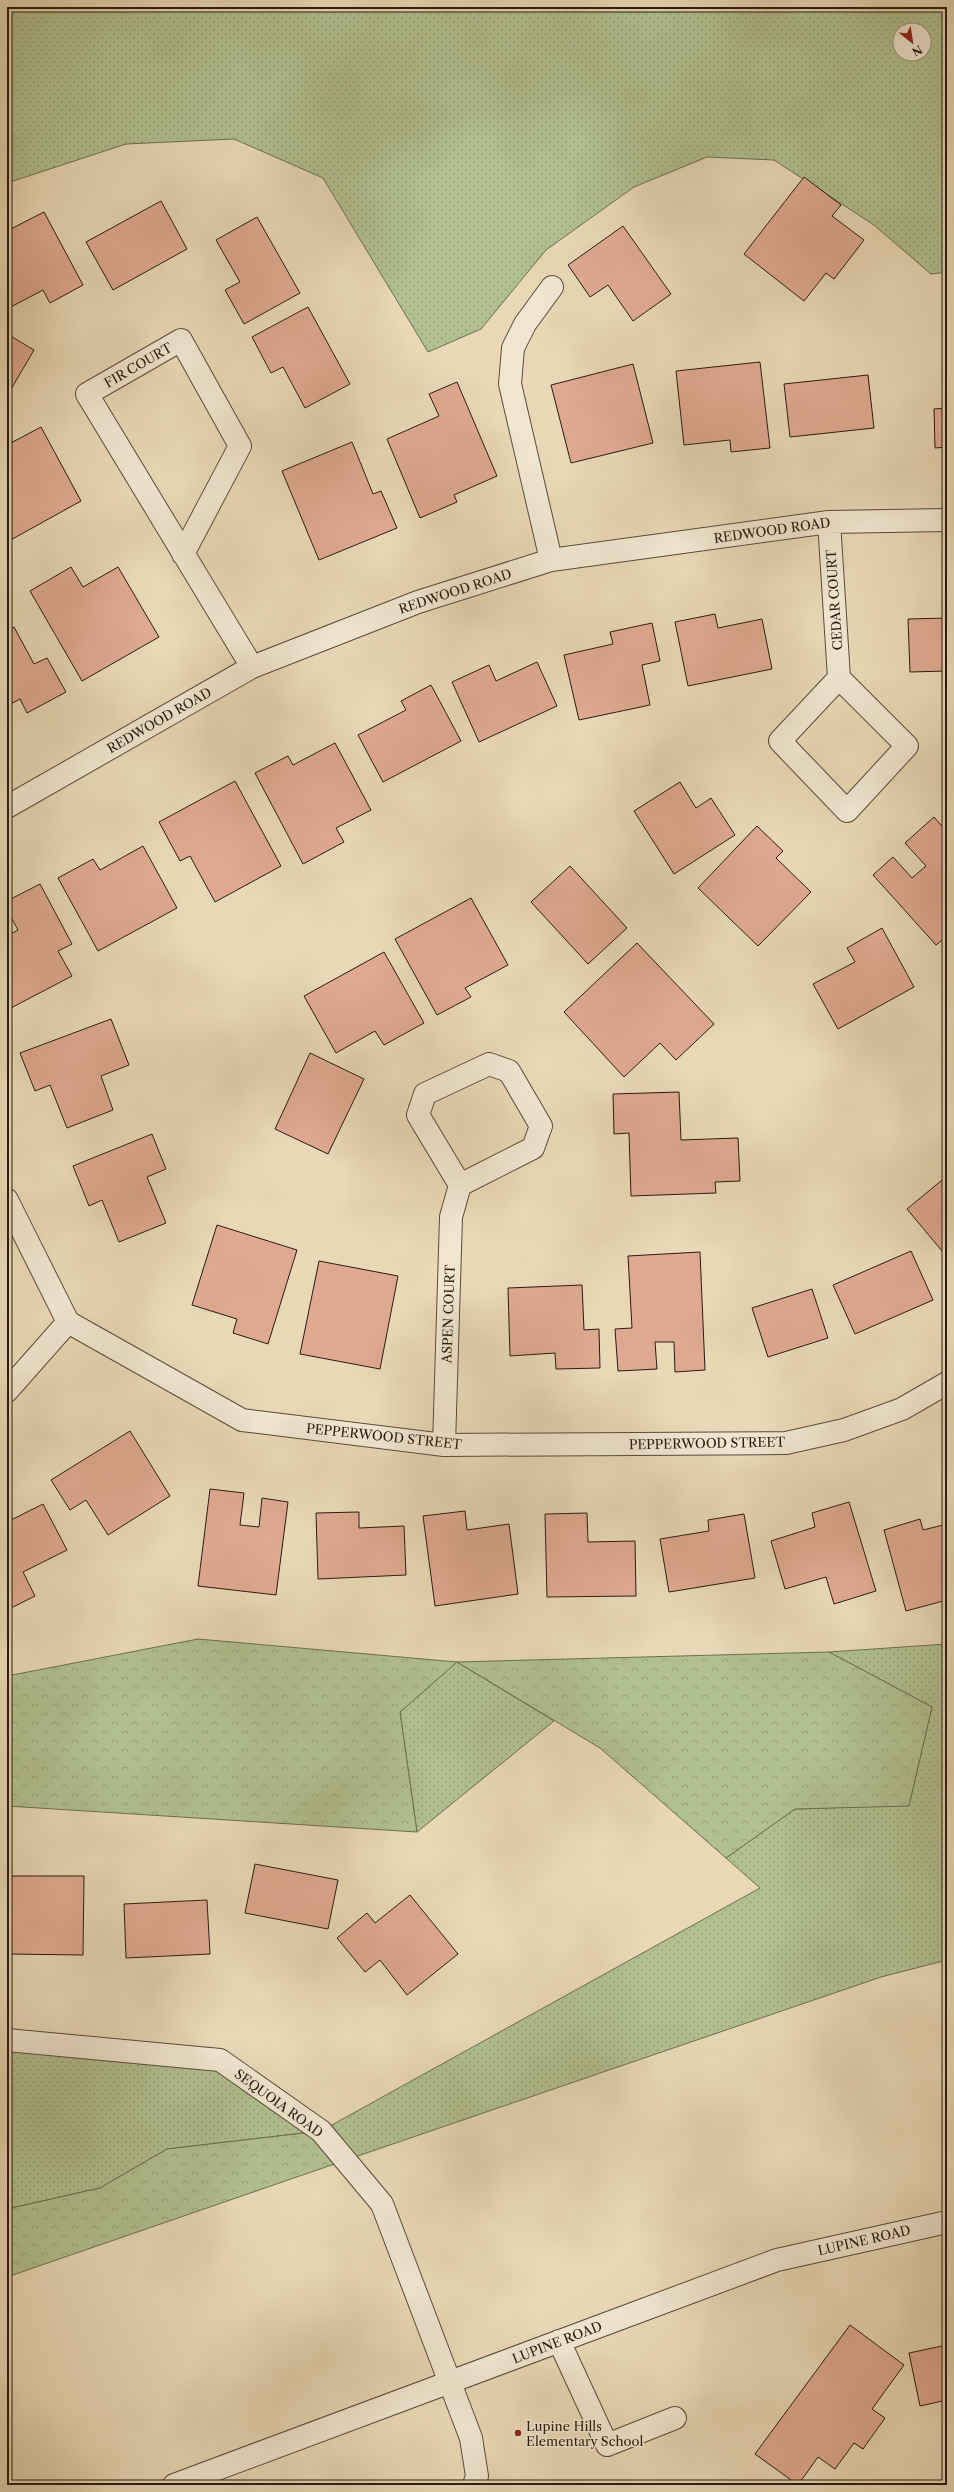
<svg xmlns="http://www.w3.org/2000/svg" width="954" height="2492" font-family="'Libre Caslon Text',serif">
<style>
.grass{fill:url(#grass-dots);stroke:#6d6e50;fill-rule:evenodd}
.forest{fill:url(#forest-crowns);stroke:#6d6e50}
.building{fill:#dfa991;stroke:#291c10}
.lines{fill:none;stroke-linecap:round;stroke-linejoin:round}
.minor-casing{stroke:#594b3a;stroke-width:24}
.minor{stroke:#f0e6d0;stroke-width:22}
.poi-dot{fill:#8f2418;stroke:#f0e6d0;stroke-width:1.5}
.labels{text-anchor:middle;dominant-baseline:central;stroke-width:3;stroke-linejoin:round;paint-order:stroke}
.street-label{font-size:13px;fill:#291c10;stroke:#f0e6d0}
.poi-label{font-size:13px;fill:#291c10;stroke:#f0e6d0;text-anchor:start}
</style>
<defs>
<pattern id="grass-dots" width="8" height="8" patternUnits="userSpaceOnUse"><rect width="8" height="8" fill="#b1c091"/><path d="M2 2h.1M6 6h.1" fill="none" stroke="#98a47c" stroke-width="1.8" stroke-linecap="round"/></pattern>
<pattern id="forest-crowns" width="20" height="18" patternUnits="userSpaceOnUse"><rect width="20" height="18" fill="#b1c091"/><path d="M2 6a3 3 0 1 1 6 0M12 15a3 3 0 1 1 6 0" fill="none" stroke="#98a47c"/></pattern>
</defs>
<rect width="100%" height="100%" fill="#e8d8b6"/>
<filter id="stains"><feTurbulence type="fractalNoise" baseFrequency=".005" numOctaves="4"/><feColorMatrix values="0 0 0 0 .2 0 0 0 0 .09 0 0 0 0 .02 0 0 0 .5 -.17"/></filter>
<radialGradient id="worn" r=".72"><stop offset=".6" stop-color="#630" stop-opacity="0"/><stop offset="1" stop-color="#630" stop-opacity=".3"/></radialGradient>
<path class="grass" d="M7,7H947V272L931,274L874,225L774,160L707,157L634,187L546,250L481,329L428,352L323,178L234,139L126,144L7,183ZM900,30H924V54H900Z
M947,1644V1960L881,1977L346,2160L321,2131L167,2149L100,2188L7,2209V2040L220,2060L321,2131L760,1888L726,1858L795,1809L909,1805L932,1707L829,1652Z
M457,1662L554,1721L417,1832L400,1712Z"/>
<path class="forest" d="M198,1639L457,1662L829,1652L932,1707L909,1806L795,1809L726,1858L600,1748L457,1662L400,1712L417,1832L7,1806V1676Z
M321,2131L346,2160L7,2277V2209L100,2188L167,2149Z"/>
<path class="building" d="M804,177L841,205L832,216L864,240L834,279L826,273L804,301L744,254Z
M161,201L187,249L113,290L86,242Z
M44,212L83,285L50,303L43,290L7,309V231Z
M257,217L300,293L244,324L225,290L240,282L216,240Z
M623,226L671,294L633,321L608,285L590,297L568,265Z
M308,307L350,384L305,408L283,367L271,373L252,337Z
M7,334L34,350L7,396Z
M760,362L770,448L731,452L730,440L684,445L676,371Z
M633,364L653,443L571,463L551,385Z
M868,375L874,428L790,437L784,384Z
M457,382L497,476L454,495L457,502L420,518L387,439L439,416L429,394Z
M947,408V447L935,448L934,409Z
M41,427L81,501L7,542V456L11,454L7,445Z
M352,442L373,494L381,491L397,528L319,560L282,471Z
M71,567L83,587L118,567L159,637L82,681L30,591Z
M715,614L718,628L762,619L772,669L688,686L675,622Z
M947,618V671L910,672L908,619Z
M652,623L660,661L642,665L650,705L579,720L564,655L613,644L610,632Z
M14,627L34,664L47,658L66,692L27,713L20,699L7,706V631Z
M537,662L557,706L479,742L452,682L489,665L496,681Z
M431,685L461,741L383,782L358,735L406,710L401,701Z
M335,743L371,810L336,828L344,842L303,864L255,773L288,756L293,765Z
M235,781L281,866L215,902L190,856L180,861L159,822Z
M680,782L696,808L711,798L735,835L674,874L634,811Z
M934,817L947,832V936L936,945L873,875L893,857L912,878L926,866L905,843Z
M757,826L783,851L776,858L811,892L758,946L698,888Z
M143,846L177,908L98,951L58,878L93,859L100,870Z
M570,866L627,928L588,964L531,902Z
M40,884L72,944L58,951L72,976L7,1010V936L18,930L7,910V901Z
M471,898L508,965L465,988L471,997L437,1015L395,939Z
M882,928L914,987L838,1029L813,984L855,962L847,948Z
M637,943L714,1024L676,1060L660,1043L624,1077L564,1012Z
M384,952L424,1023L384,1045L375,1031L336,1053L304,996Z
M111,1019L129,1065L101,1076L113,1110L67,1128L50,1085L35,1091L20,1053Z
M310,1053L364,1079L328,1154L275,1129Z
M679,1092L681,1140L738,1138L740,1181L715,1182L716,1193L631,1196L629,1133L614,1134L613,1094Z
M152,1134L166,1169L147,1177L166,1223L119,1242L102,1200L89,1206L73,1166Z
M947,1176V1257L907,1209Z
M217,1225L297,1250L268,1344L233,1333L237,1319L192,1305Z
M911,1251L933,1300L855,1334L833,1285Z
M700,1252L705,1370L675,1372L674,1342H655L657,1369L618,1371L615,1329L632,1328L628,1256Z
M319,1261L398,1276L380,1369L300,1354Z
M582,1285L584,1330L599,1329L600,1368L556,1369L555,1353L510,1356L508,1288Z
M812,1289L828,1338L768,1357L752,1308Z
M130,1431L170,1496L108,1535L86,1500L70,1510L51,1480Z
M210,1489L244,1493L240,1525L259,1527L262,1498L288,1502L276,1595L198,1586Z
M849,1502L876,1591L834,1604L826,1577L785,1589L771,1541L815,1527L812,1513Z
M43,1504L67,1550L23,1572L35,1596L7,1610V1522Z
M465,1511L467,1530L509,1524L518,1594L435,1606L423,1516Z
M359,1512V1528L404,1526L406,1575L318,1579L316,1513Z
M587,1513L588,1542L635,1541L636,1596L547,1597L545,1514Z
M744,1514L755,1578L669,1592L660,1539L709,1531L708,1520Z
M920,1519L923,1530L947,1524V1600L906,1611L884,1530Z
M255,1864L338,1880L328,1929L245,1913Z
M7,1876H84L83,1955L7,1954Z
M410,1895L458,1954L407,1995L380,1960L365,1972L337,1938L367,1913L375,1923Z
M207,1900L210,1954L126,1958L124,1904Z
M850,2325L904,2365L872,2409L885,2418L863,2449L854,2443L835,2469L818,2457L798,2485L755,2454Z
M947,2345V2400L920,2406L909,2353Z"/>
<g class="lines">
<g class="minor-casing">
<path id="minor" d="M829,522L839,678L780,741L847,811L907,746L839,678
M183,554L240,446L181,340L87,394L252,667
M551,560L510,384L513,348L525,324L552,287
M7,807L252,667L418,602L551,560L829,522L947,520
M7,1200L68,1322L242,1420L444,1445L786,1443L844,1430L902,1409L947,1383
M7,1391L68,1322
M444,1445L451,1217L460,1185L418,1115L425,1094L489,1064L509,1071L541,1126L533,1148L460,1185
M7,2040L220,2060L321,2131L382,2204L471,2438L477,2476L474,2485
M559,2341L607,2445L675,2418
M174,2485L777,2260L947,2222"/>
</g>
<use href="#minor" class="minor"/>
</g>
<circle class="poi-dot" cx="518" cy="2433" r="4"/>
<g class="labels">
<g class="street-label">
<text transform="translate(138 365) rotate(-30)">FIR COURT</text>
<text transform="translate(772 530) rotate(-8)">REDWOOD ROAD</text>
<text transform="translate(455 591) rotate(-18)">REDWOOD ROAD</text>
<text transform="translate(834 600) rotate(-94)">CEDAR COURT</text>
<text transform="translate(159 720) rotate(-30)">REDWOOD ROAD</text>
<text transform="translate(448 1314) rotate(-88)">ASPEN COURT</text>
<text transform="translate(384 1436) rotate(6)">PEPPERWOOD STREET</text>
<text transform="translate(707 1443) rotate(-1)">PEPPERWOOD STREET</text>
<text transform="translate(279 2103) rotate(36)">SEQUOIA ROAD</text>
<text transform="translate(864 2240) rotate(-13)">LUPINE ROAD</text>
<text transform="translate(557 2342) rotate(-21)">LUPINE ROAD</text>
</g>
<g class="poi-label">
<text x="526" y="2426">Lupine Hills<tspan x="526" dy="15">Elementary School</tspan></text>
</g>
</g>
<rect width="954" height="2492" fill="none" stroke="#e8d8b6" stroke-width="24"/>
<rect x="8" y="8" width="938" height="2476" fill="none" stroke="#291c10" stroke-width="2"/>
<rect x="12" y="12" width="930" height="2468" fill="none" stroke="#291c10"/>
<g transform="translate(912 42) rotate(150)"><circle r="19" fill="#f0e6d0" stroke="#a09583"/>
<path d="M0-3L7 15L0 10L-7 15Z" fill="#8f2418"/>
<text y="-6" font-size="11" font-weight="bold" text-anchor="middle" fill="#291c10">N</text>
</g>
<rect width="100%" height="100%" filter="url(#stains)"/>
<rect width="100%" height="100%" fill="url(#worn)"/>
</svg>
